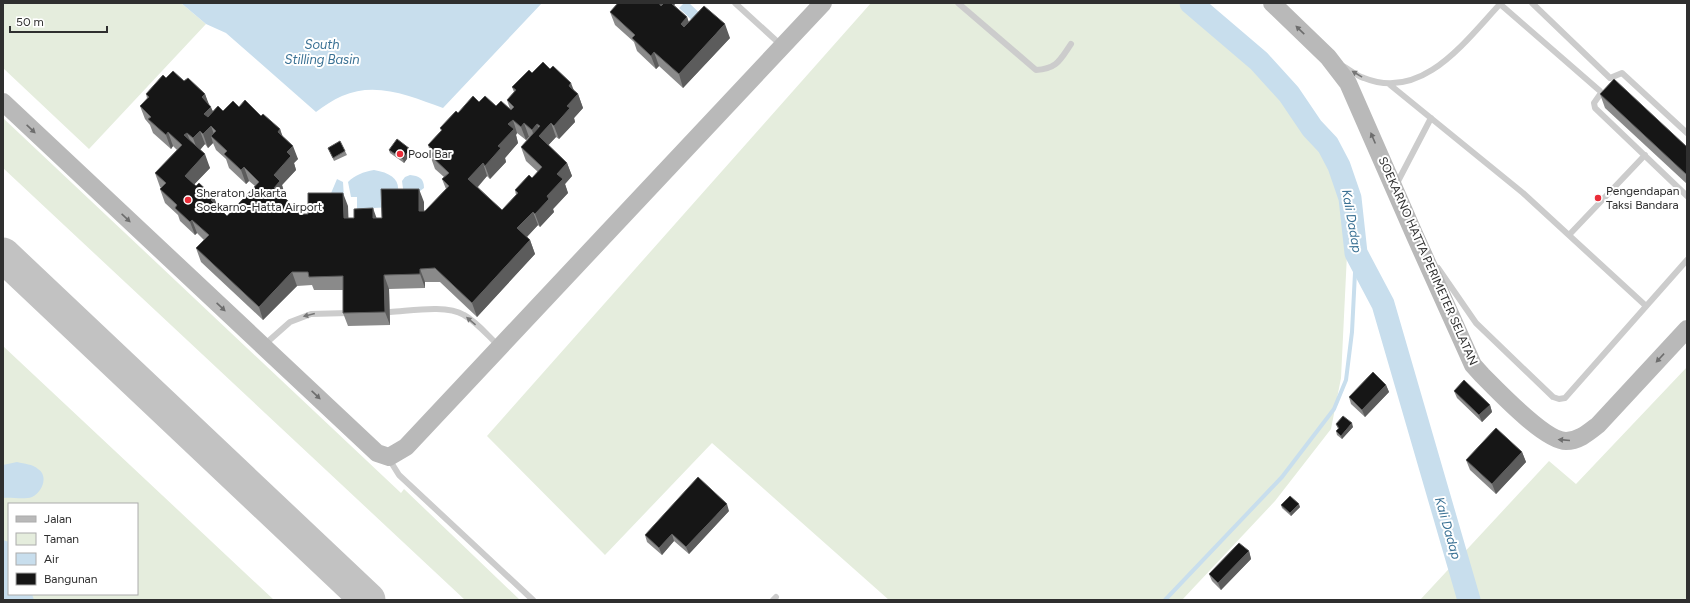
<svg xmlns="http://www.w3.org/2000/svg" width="1690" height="603" font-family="Figtree,sans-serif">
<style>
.green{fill:#e5eddd;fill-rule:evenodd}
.water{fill:#c8deed}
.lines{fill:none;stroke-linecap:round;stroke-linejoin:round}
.stream{stroke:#c8deed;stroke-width:4}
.river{stroke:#c8deed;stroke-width:23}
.taxiway{stroke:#c2c2c2;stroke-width:35}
.lane{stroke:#ccc;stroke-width:6}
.secondary{stroke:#b9b9b9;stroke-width:18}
.wall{fill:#8a8a8a;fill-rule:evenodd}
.shaded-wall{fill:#5c5c5c}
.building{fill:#161616;stroke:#5c5c5c;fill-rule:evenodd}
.oneway{fill:#6d6d6d}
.oneway2{fill:#767676}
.poi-dot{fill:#ea2d39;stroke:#fff;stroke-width:1.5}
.labels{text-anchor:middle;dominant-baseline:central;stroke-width:4;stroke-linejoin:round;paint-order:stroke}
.poi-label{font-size:12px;fill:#2f2f2f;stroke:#fff;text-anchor:start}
.street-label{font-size:12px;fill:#2f2f2f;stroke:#fff}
.water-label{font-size:13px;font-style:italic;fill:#3a7194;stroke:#fff}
</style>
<rect width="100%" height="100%" fill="#fff"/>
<path class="green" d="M3,3H181L206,24L89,149L3,68Z
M871,3H1181L1282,97L1321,152L1334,172L1341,202L1347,254L1341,378L1331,429L1275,501L1182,600H889L712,443L605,555L487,436Z
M3,118L401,493L404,489L520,600H465L3,168Z
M3,346L274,600H3ZM9,504H137V594H9Z
M1687,367V600H1420L1549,461L1576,484Z"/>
<path class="water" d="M181,3H542L443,108C410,96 376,81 342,96C333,100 324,106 316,112L226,33L206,24Z
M684,3H689L705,18L698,26L679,8Z
M374,170C398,174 405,186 391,207L357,209V197H351L348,182C355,175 363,172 374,170Z
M410,175C419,176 424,178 424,188L420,191L419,195L404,196L402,181L405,177Z
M337,179L343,182L344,198H329Z
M17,462C25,464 32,464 38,469C49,476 42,493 32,497C24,500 12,497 3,498V465Z
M3,540L9,542V594H32L34,600H3Z"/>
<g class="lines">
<path class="stream" d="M1165,600L1282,477L1334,409L1346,380L1352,332L1356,253"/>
<path class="river" d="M1191,3L1259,61L1289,94L1312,128L1328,145L1339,166L1350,198L1356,253L1383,304L1469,600"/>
<path class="taxiway" d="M3,255L368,600"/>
<path class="lane" d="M735,3L781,45
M958,3L1036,70C1057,69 1060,60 1071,44
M1532,3L1610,78L1622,73L1687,133
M1500,4L1600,91L1601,93L1594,103L1595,108L1687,196
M1343,66C1350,70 1357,76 1364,78C1423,102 1466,40 1501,3
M1389,84L1523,193L1646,306
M1396,185L1431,118
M1569,235L1645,155
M1438,268L1476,323L1553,397L1559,399L1565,398L1687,260
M390,312C410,311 446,304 464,315C477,322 488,336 499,346
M264,345L290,322L311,314L348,313
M389,459L399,475L533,600
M773,600L776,597"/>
<path class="secondary" d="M1272,3L1328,57L1348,83L1415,236L1473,365L1482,375C1498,391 1545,441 1566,441C1579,441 1589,432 1598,425L1687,329
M3,102L377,453L389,457L406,447L823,3"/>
</g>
<path class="wall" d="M618,3H676L674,5L687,17L689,23L730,38L683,88L659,66L656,69L637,51L634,42L615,25L610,12Z
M532,73L574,91L578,94L583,108L574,118L575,122L559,139L556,137L548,145L567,163L572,176L565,184L568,193L553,209L554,212L540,227L538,225L527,237L530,240L535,254L477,317L440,282H425V288L389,289L390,325L348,326L343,313V290H314L312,285L297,286L263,320L201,262L196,248L204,240L197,233L195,235L180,221L178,215L165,203L160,189L161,188L160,187L155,173L177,150L173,146L171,149L153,133L150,125L145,119L140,106L147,98L146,94L166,78L184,81L205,94L208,104L213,111H223L239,107L261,116L280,129L282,136L298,159L294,163L296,170L282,185L285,195L284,197L302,214H308L348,206V218H382L424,202V211H425L446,189L442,179L444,177L435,169L430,155L431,154L428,145L441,131L440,128L458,113L479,102L510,109L507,100L514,92L512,87ZM517,133L526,140L529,137H530L521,147L526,161L538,172L532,178L515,190L516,195L502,210L478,187L487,176L490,179L506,162L505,158L518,143L516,135ZM213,143L216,150L226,159L229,168L246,184L249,181L255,186L227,216L217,206L214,197L194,184L210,168L200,150L205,144L208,148Z
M1600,94L1687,147V184L1605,108Z
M328,148L345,151L347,155L334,161Z
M389,150L412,152L404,163L390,153Z
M1386,385L1389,392L1365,417L1351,404L1349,397Z
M1454,391L1490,405L1492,412L1482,422L1457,398Z
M1336,424L1353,427L1342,439L1337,435L1336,431L1338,429Z
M1522,452L1526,462L1496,494L1470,470L1466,460Z
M1281,505L1300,507L1291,516L1282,508Z
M729,511L689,554L674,541L662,555L647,542L645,535Z
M1249,551L1251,559L1221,590L1212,581L1209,574Z"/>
<path class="shaded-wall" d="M659,3H676L663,17Z
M687,17L692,31L685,37L681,24Z
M725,24L730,38L683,88L679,74Z
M654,52L659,66L656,69L651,56Z
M571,83L576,96L578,94L583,108L574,118L575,122L559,139L554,126L567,106L569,86Z
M205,94L210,107L202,97Z
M211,107L216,120L209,128L204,114Z
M513,120L517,133L516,135L518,143L505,158L506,162L490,179L485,166L498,146L508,124Z
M524,123L529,137L526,140L521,127Z
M551,123L556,137L544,150L536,143L532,130L537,124L541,134Z
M211,126L216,140L211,136L213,143L208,148L203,134Z
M280,129L285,143L278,132Z
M200,131L205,144L198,152L193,138Z
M168,132L173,146L171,149L166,135Z
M187,133L192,146L184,135Z
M293,146L298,159L294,163L296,170L282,185L285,195L279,201L274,188V175L287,152Z
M410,149L412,152L404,163L403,159Z
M205,154L210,168L190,189L185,176Z
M483,163L487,176L473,192L468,179Z
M567,163L572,176L565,184L568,193L553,209L554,212L540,227L535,214L547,196L557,174Z
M244,167L249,181L246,184L241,170Z
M419,189L424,202V225L419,211Z
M343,193L348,206L349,232L344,218Z
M214,197L219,211L211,200Z
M373,208L378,222L373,218Z
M533,212L538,225L522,242L517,228Z
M192,220L197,233L195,235L190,222Z
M530,240L535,254L477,317L472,303Z
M420,269L425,282V288L420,274Z
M292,272L297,286L263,320L259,307Z
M384,275L389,289L390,325L385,312Z
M1386,385L1389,392L1365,417L1362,410Z
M1490,405L1492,412L1482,422L1479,415Z
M1352,423L1353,427L1342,439L1341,436Z
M1522,452L1526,462L1496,494L1492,484Z
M727,504L729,511L689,554L686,547Z
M1299,504L1300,507L1291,516L1290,513Z
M672,534L674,541L662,555L659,548Z
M1249,551L1251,559L1221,590L1218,583Z"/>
<path class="building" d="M618,3H659L661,6L664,3H671L687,17L681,24L684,27L704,6L725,24L679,74L654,52L651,56L632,38L635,35L610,12Z
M543,62L550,69L553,66L571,83L569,86L578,94L567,106L570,108L554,126L551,123L539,136L567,163L557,174L563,179L547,196L549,199L535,214L533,212L517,228L530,240L472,303L435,268L420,269V274L384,275L385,312L343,313V276L309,277L308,272H292L259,307L196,248L209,235L192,220L190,222L175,208L177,205L160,189L166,183L155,173L182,145L168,132L166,135L148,119L151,117L140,106L149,97L146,94L163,75L166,78L173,71L184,81L188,78L205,94L202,97L211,107L204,114L208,117L218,106L223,111L233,101L239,107L245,100L261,116L263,114L280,129L278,132L293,146L287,152L291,156L274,175L280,181L274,188L302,214H308V193H343L344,218H354V209L373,208V218H382L381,189H419V211H425L449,186L442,179L449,173L430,155L434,151L428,145L442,130L440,128L456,111L458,113L473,96L479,102L485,96L496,106L501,101L511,110L514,107L507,100L516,90L512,87L529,70L532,73ZM513,120L521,127L524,123L532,130L537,124L540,126L521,147L542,167L532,178L529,175L515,190L518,193L502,210L468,179L483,163L485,166L501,148L498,146L514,129L508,124ZM211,126L216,131L211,136L227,151L224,154L241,170L244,167L259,182L227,216L211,200L214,197L199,183L196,186L185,176L205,154L184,135L187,133L193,138L200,131L203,134Z
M1614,79L1687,147V175L1600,94Z
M397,139L410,149L403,159L389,150Z
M340,141L345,151L333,158L328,148Z
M1373,372L1386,385L1362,410L1349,397Z
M1464,380L1490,405L1479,415L1454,391Z
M1343,416L1352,423L1341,436L1336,431L1339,428L1336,424Z
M1496,428L1522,452L1492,484L1466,460Z
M698,477L727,504L686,547L672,534L659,548L645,535Z
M1290,496L1299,504L1290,513L1281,505Z
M1239,543L1249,551L1218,583L1209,574Z"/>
<defs><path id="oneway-solid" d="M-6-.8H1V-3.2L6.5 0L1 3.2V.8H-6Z"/></defs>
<g class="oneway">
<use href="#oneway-solid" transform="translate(1300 30) rotate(-136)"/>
<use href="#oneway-solid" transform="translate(31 129) rotate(43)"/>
<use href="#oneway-solid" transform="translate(1373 138) rotate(-113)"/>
<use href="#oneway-solid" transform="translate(126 218) rotate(43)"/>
<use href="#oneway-solid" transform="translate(221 307) rotate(43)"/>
<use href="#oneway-solid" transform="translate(1660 358) rotate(133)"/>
<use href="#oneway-solid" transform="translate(316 395) rotate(43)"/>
<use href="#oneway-solid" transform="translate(1564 440) rotate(-175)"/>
</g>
<g class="oneway2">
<use href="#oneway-solid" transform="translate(1357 74) rotate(-149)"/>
<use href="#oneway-solid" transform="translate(309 315) rotate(166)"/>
<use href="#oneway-solid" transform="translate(471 321) rotate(-140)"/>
</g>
<g class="poi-dot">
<circle cx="400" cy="154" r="4"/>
<circle cx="1598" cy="198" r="4"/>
<circle cx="188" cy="200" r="4"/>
</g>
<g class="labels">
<g class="poi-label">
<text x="408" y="154">Pool Bar</text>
<text x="1606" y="191">Pengendapan<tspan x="1606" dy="14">Taksi Bandara</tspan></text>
<text x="196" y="193">Sheraton Jakarta<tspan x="196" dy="14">Soekarno-Hatta Airport</tspan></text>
</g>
<g class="street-label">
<text transform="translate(1428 261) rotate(66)">SOEKARNO HATTA PERIMETER SELATAN</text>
</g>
<g class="water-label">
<text x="322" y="44">South<tspan x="322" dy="15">Stilling Basin</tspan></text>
<text transform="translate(1352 221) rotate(80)">Kali Dadap</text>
<text transform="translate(1448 528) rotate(74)">Kali Dadap</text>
</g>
</g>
<rect width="1690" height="603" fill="none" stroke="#2f2f2f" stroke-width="8"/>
<rect x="8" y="503" width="130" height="92" fill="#ffffff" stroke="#acacac"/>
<rect x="16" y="516" width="20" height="6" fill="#b9b9b9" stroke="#acacac"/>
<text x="44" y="523" font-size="12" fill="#2f2f2f">Jalan</text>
<rect x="16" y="533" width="20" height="12" fill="#e5eddd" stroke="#acacac"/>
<text x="44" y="543" font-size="12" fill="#2f2f2f">Taman</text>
<rect x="16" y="553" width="20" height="12" fill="#c8deed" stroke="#acacac"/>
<text x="44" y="563" font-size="12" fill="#2f2f2f">Air</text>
<rect x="16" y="573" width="20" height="12" fill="#161616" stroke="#acacac"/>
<text x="44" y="583" font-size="12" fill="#2f2f2f">Bangunan</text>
<path d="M10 26v6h97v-6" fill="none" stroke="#2f2f2f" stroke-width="2"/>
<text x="16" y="26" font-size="12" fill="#2f2f2f" stroke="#ffffff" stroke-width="3" paint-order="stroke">50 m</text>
</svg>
